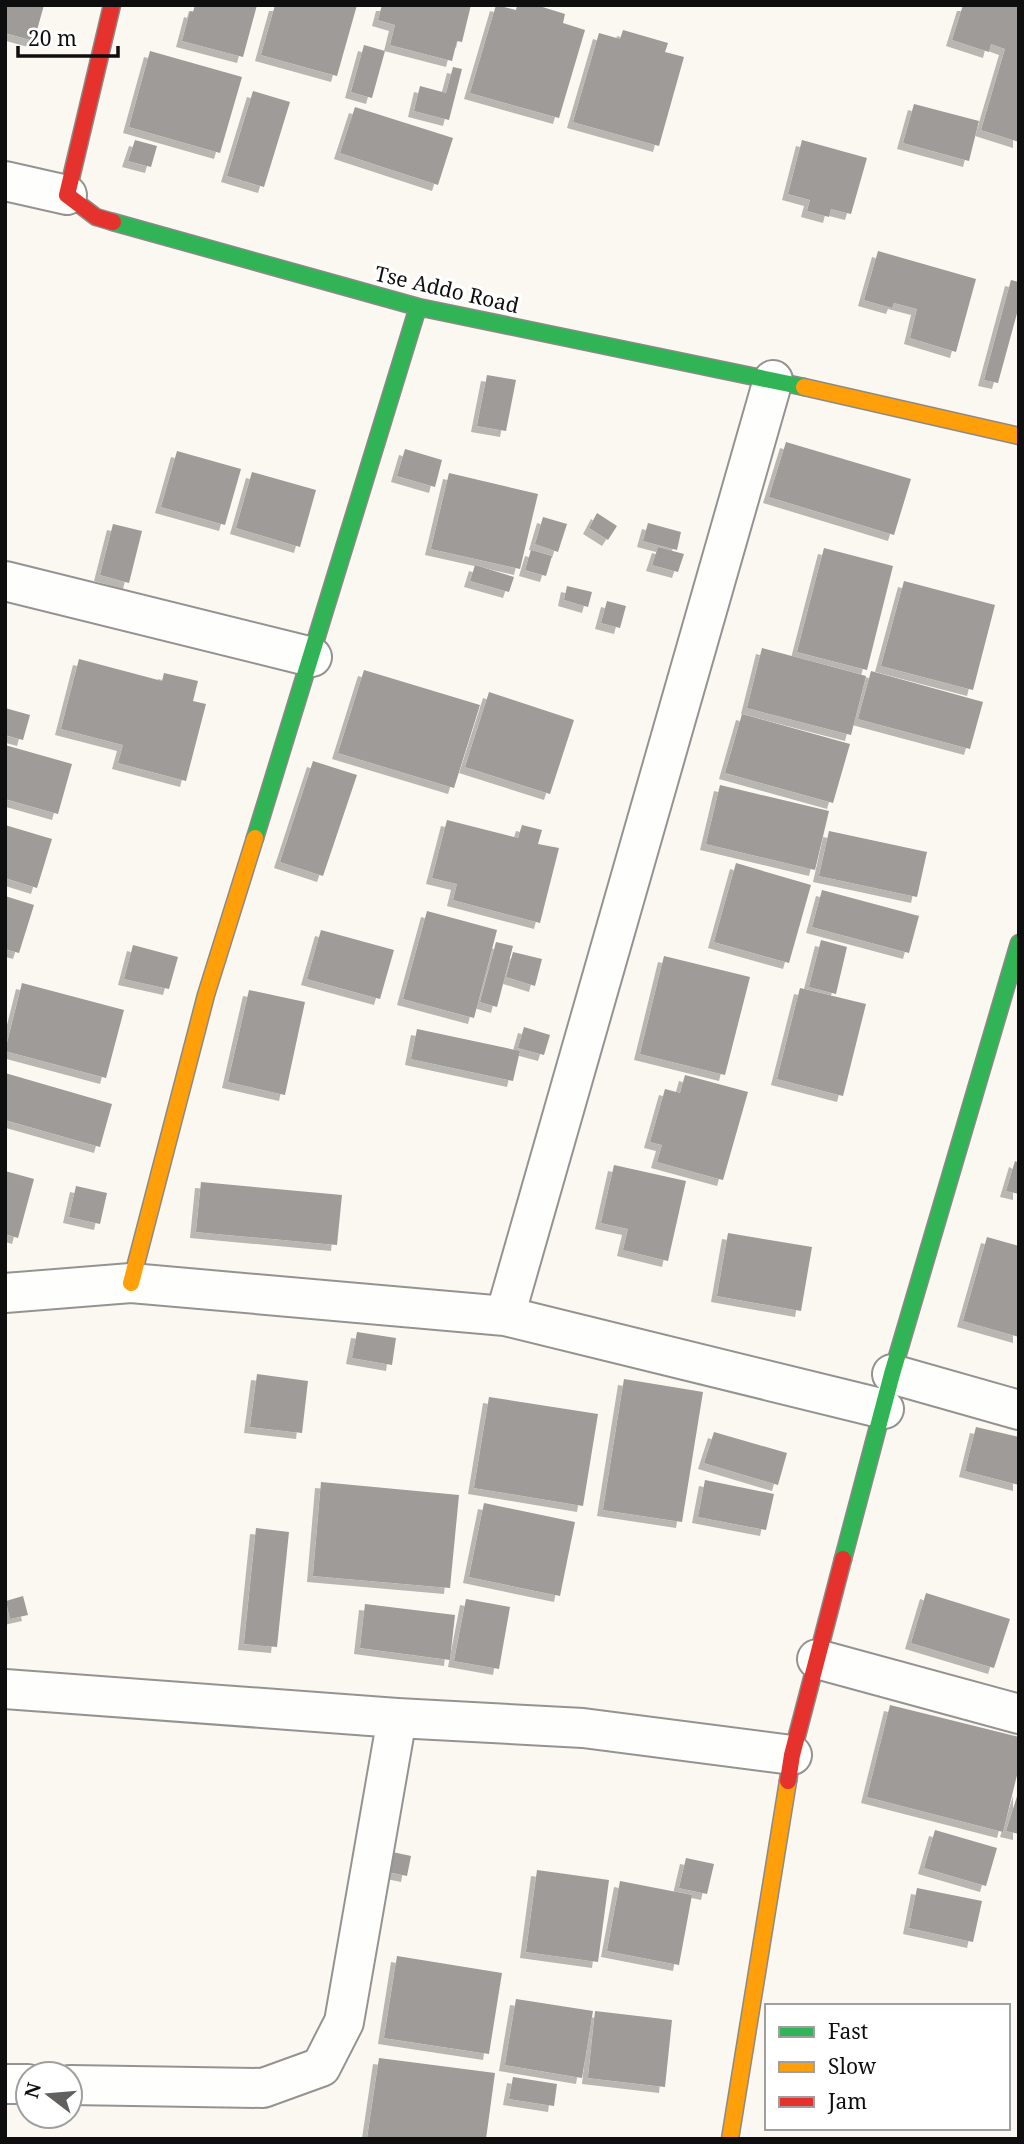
<svg xmlns="http://www.w3.org/2000/svg" width="1024" height="2144" font-family="'Noto Serif',serif">
<style>
.building{fill:#9e9b98;filter:url(#shadow)}
.lines{fill:none;stroke-linecap:round;stroke-linejoin:round}
.street-casing{stroke:#959391;stroke-width:42}
.fast-casing{stroke:#8b8a87;stroke-width:19}
.slow-casing{stroke:#8b8a87;stroke-width:19}
.jam-casing{stroke:#8b8a87;stroke-width:19}
.street{stroke:#fefefd;stroke-width:38}
.fast{stroke:#30b455;stroke-width:16}
.slow{stroke:#ff9f0a;stroke-width:16}
.jam{stroke:#e5322d;stroke-width:16}
.labels{text-anchor:middle;dominant-baseline:central;stroke-width:7;stroke-linejoin:round;paint-order:stroke}
.street-label{font-size:21px;fill:#0e0e0e;stroke:#fff}
</style>
<defs>
<filter id="shadow"><feDropShadow dx="-6" dy="6" stdDeviation="0" flood-color="#0004"/></filter>
</defs>
<rect width="100%" height="100%" fill="#fbf8f2"/>
<path class="building" d="M5,5H44L34,41L5,33Z
M195,5H257L243,57L182,41L190,11L193,12Z
M275,5H357L337,76L261,55Z
M382,5H471L462,42L457,41L452,61L390,45L395,25L378,20Z
M496,5L516,10L517,5H536L565,14L563,23L585,30L559,118L470,93Z
M963,5H1019V142L981,130L1005,49L991,44L989,52L952,40Z
M623,30L668,43L665,52L684,57L659,146L573,122L599,33L620,39Z
M364,45L385,51L372,98L351,92Z
M150,51L242,77L220,153L129,127Z
M453,67L462,69L449,120L414,111L420,86L446,93Z
M253,91L290,102L264,187L227,176Z
M914,104L979,121L969,161L903,143Z
M355,107L453,138L438,185L340,153Z
M135,140L157,146L151,167L128,161Z
M802,140L867,158L851,214L831,209L829,217L807,211L810,200L788,194Z
M878,251L976,279L956,352L910,338L917,309L894,303L892,308L864,300Z
M1011,280L1019,282V306L998,383L984,380Z
M487,375L516,380L506,431L477,426Z
M786,442L911,479L894,535L769,497Z
M405,449L442,460L435,487L397,476Z
M177,451L241,469L225,525L161,507Z
M252,472L316,490L300,547L236,528Z
M449,473L538,494L520,569L431,549Z
M597,513L617,526L608,540L589,528Z
M543,517L567,524L558,552L535,544Z
M648,523L681,532L677,550L643,541Z
M113,524L142,531L129,583L100,575Z
M658,547L684,554L678,572L652,565Z
M824,548L893,566L867,670L797,652Z
M531,550L552,556L546,576L525,570Z
M475,565L514,577L509,592L470,581Z
M904,581L995,605L973,690L881,666Z
M567,586L592,592L588,607L564,600Z
M607,601L626,606L620,628L601,623Z
M762,648L866,676L851,735L747,708Z
M79,659L162,681L164,673L198,681L193,701L206,704L186,781L118,763L123,745L61,729Z
M364,670L480,705L454,788L338,753Z
M871,671L983,702L970,749L858,719Z
M489,692L574,720L550,794L465,767Z
M5,708L30,715L23,740L5,735Z
M742,714L850,744L833,803L725,773Z
M5,745L72,764L58,814L5,799Z
M313,761L357,775L323,876L280,862Z
M720,785L829,811L815,870L706,844Z
M447,820L518,838L522,825L542,830L538,844L559,848L540,923L453,900L457,884L432,878Z
M5,825L52,839L37,888L5,878Z
M829,831L927,852L917,897L819,876Z
M736,863L811,885L789,963L714,942Z
M822,890L919,916L909,953L812,927Z
M5,896L34,905L19,953L5,949Z
M427,911L497,930L474,1018L403,999Z
M321,930L394,950L380,999L307,979Z
M821,940L847,947L836,994L809,987Z
M496,942L513,946L497,1007L480,1002Z
M133,945L178,957L169,989L124,979Z
M513,952L542,959L535,986L506,977Z
M664,956L750,977L725,1075L640,1054Z
M22,983L124,1010L106,1078L5,1051Z
M800,988L866,1004L843,1096L777,1079Z
M249,990L305,1002L285,1095L228,1082Z
M524,1027L550,1035L544,1055L518,1048Z
M417,1029L520,1051L513,1081L411,1059Z
M5,1073L112,1104L100,1147L5,1120Z
M685,1075L748,1092L723,1180L657,1162L662,1145L650,1142L665,1089L680,1093Z
M1015,1161L1019,1163V1194L1006,1191Z
M614,1165L686,1181L668,1261L623,1250L628,1229L601,1223Z
M5,1171L34,1179L18,1238L5,1234Z
M201,1182L342,1195L337,1245L196,1232Z
M76,1186L107,1193L100,1224L69,1217Z
M728,1233L812,1247L801,1311L717,1296Z
M987,1237L1019,1246V1337L963,1321Z
M357,1332L396,1338L392,1365L352,1358Z
M257,1374L308,1381L302,1433L250,1427Z
M624,1379L703,1392L682,1522L603,1510Z
M489,1397L598,1414L583,1506L474,1488Z
M976,1427L1019,1437V1485L965,1471Z
M714,1432L787,1453L778,1485L704,1463Z
M705,1480L774,1494L766,1530L698,1517Z
M321,1482L459,1495L450,1588L313,1576Z
M484,1503L575,1522L560,1596L469,1577Z
M256,1528L289,1532L277,1647L244,1644Z
M926,1593L1010,1619L994,1668L911,1643Z
M23,1596L28,1615L10,1619L6,1601Z
M466,1599L510,1607L499,1669L454,1661Z
M365,1604L455,1615L450,1660L360,1648Z
M890,1705L1019,1737V1767L1003,1832L867,1797Z
M1019,1790V1834L1006,1831Z
M935,1830L997,1848L986,1886L924,1868Z
M388,1851L411,1856L407,1876L383,1871Z
M686,1858L714,1864L707,1894L679,1888Z
M537,1870L609,1880L598,1962L526,1952Z
M620,1881L692,1895L679,1965L607,1951Z
M917,1888L982,1901L973,1942L909,1928Z
M397,1956L502,1973L489,2054L384,2038Z
M516,1999L593,2011L582,2078L505,2065Z
M595,2011L672,2020L665,2087L588,2078Z
M379,2058L495,2073L486,2139H367Z
M513,2077L557,2084L554,2106L509,2099Z"/>
<g class="lines">
<g class="street-casing">
<path id="street" d="M5,181L67,195
M5,581L312,657
M5,1293L131,1283L505,1316L884,1409
M505,1316L773,380
M892,1374L1019,1410
M817,1659L1019,1714
M5,1689L397,1718L583,1728L792,1755
M5,2084H28
M70,2085L263,2088L321,2067L344,2022L397,1718"/>
</g>
<g class="fast-casing">
<path id="fast" d="M113,222L418,307L804,387
M255,838L418,307
M843,1559L892,1374L1019,943"/>
</g>
<g class="slow-casing">
<path id="slow" d="M804,387L1019,436
M131,1283L206,995L255,838
M730,2139L788,1781"/>
</g>
<g class="jam-casing">
<path id="jam" d="M112,5L67,195L96,217L113,222
M788,1781L792,1755L843,1559"/>
</g>
<use href="#street" class="street"/>
<use href="#fast" class="fast"/>
<use href="#slow" class="slow"/>
<use href="#jam" class="jam"/>
</g>
<g class="labels">
<g class="street-label">
<text transform="translate(447 289) rotate(13)">Tse Addo Road</text>
</g>
</g>
<rect width="1024" height="2144" fill="none" stroke="#0e0e0e" stroke-width="14"/>
<rect x="765" y="2004" width="245" height="126" fill="#ffffff" stroke="#9f9f9f" stroke-width="2"/>
<rect x="779" y="2027" width="35" height="10" fill="#30b455" stroke="#9f9f9f" stroke-width="2"/>
<text x="828" y="2039" font-size="21" fill="#0e0e0e">Fast</text>
<rect x="779" y="2062" width="35" height="10" fill="#ff9f0a" stroke="#9f9f9f" stroke-width="2"/>
<text x="828" y="2074" font-size="21" fill="#0e0e0e">Slow</text>
<rect x="779" y="2097" width="35" height="10" fill="#e5322d" stroke="#9f9f9f" stroke-width="2"/>
<text x="828" y="2109" font-size="21" fill="#0e0e0e">Jam</text>
<g transform="translate(49 2095) rotate(286)"><circle r="33" fill="#ffffff" stroke="#9f9f9f" stroke-width="2"/>
<path d="M0-5L12 26L0 18L-12 26Z" fill="#61605e"/>
<text y="-10" font-size="19" font-weight="bold" text-anchor="middle" fill="#0e0e0e">N</text>
</g>
<path d="M18 46v10h100v-10" fill="none" stroke="#0e0e0e" stroke-width="3.5"/>
<text x="28" y="46" font-size="21" fill="#0e0e0e" stroke="#ffffff" stroke-width="5" paint-order="stroke">20 m</text>
</svg>
